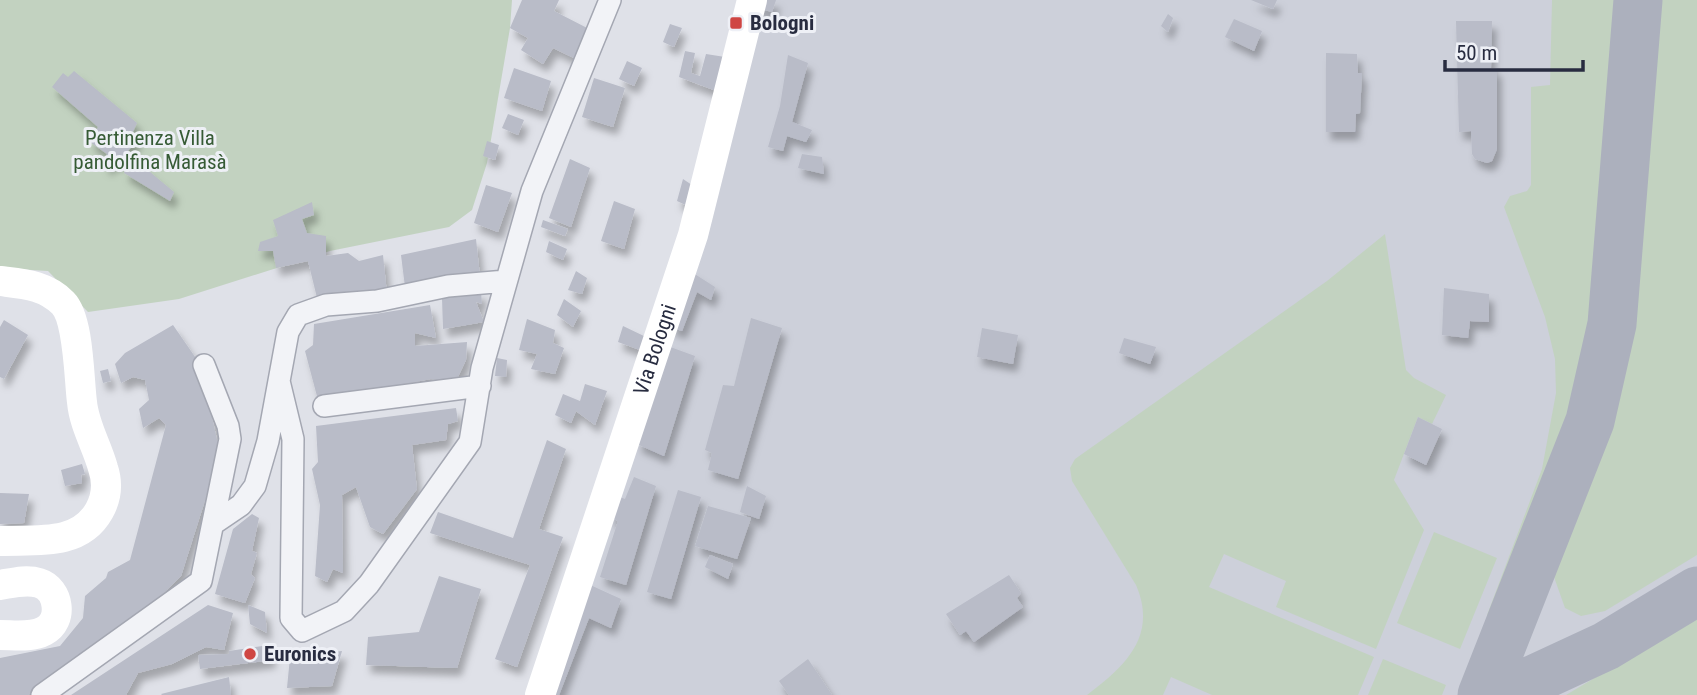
<svg xmlns="http://www.w3.org/2000/svg" width="1697" height="695" font-family="'Roboto Condensed',sans-serif">
<style>
.built{fill:#cdd0da}
.green{fill:#c2d2c0}
.lines{fill:none;stroke-linecap:round;stroke-linejoin:round}
.taxiway{stroke:#acb0bd;stroke-width:49}
.building{fill:#b9bcc8;filter:url(#shadow)}
.street-casing{stroke:#a4a7b2;stroke-width:24}
.street{stroke:#f2f3f7;stroke-width:21}
.secondary{stroke:#fff;stroke-width:30}
.poi-dot{fill:#cf4643;stroke:#eef0f6;stroke-width:2.5}
.labels{text-anchor:middle;dominant-baseline:central;stroke-width:6;stroke-linejoin:round;paint-order:stroke}
.poi-label{font-size:21px;font-weight:bold;fill:#282c40;stroke:#eef0f6;text-anchor:start}
.park-label{font-size:21px;fill:#365b35;stroke:#eef0f6}
.street-label{font-size:21px;fill:#282c40;stroke:#eef0f6}
</style>
<defs>
<filter id="shadow"><feDropShadow dx="4.5" dy="8" stdDeviation="3.5" flood-color="#0004"/></filter>
</defs>
<rect width="100%" height="100%" fill="#dfe1e8"/>
<path class="built" d="M762,0H1697V695H547Z"/>
<path class="green" d="M0,0H512L510,28L487,163L472,210L449,227L330,251L179,299L88,312L48,271L0,268Z
M1552,0H1623L1596,363C1573,452 1534,535 1497,619L1487,615L1542,469L1556,393L1555,359L1545,317L1504,207L1510,196L1527,191L1531,185V87L1550,85Z
M1659,0H1697V555L1605,611L1581,616L1565,608L1554,577L1601,454L1620,384L1638,244Z
M1385,234L1406,370L1414,378L1446,395L1432,424L1418,417L1394,480L1424,530L1376,649L1276,607L1286,581L1224,554L1209,587L1374,657L1358,695H1212L1171,677L1163,695H1087C1125,666 1158,636 1136,585L1072,481L1070,468L1075,459L1327,281Z
M1434,532L1497,558L1460,649L1397,623Z
M1697,617V695H1566Z
M1383,659L1446,685L1442,695H1368Z"/>
<g class="lines">
<path class="taxiway" d="M1482,695L1590,421L1612,324L1638,0
M1500,695L1606,646L1697,591"/>
</g>
<path class="building" d="M522,0H559L554,11L591,30L576,59L553,48L543,64L521,50L528,38L510,28Z
M753,0H776L772,12L751,6Z
M1251,0H1277L1273,9Z
M1168,14L1173,18L1168,32L1161,26Z
M1234,19L1262,31L1254,51L1225,37Z
M1456,21H1492L1491,68L1497,69V149L1492,161L1487,163L1475,159L1472,154L1471,131L1459,132Z
M670,24L682,28L674,47L663,42Z
M685,51L695,53L691,73L700,76L706,54L725,57L719,92L679,77Z
M1326,53L1357,54L1358,73H1362L1360,113L1356,114L1355,132H1326Z
M788,55L808,63L792,122L812,130L806,142L787,136L783,151L768,147L780,106Z
M627,61L642,68L634,86L619,79Z
M514,68L551,81L542,111L504,98Z
M74,71L137,123L132,134L138,139L118,163L113,161L108,168L104,164L107,154L90,142L98,127L52,87L63,73L68,77Z
M594,78L625,88L613,127L582,117Z
M508,114L524,120L518,135L502,128Z
M487,141L499,145L495,160L483,156Z
M802,154L822,157L824,174L798,168Z
M132,157L174,192L170,201L124,173Z
M570,159L590,168L571,227L549,218Z
M683,179L695,187L690,207L677,201Z
M486,185L512,193L498,232L474,223Z
M614,201L635,209L624,249L601,241Z
M312,202L314,215L302,219L307,233L326,236V256L348,253L359,261L383,255L387,294L318,302L308,261L276,268L273,251H258L260,242L278,236L273,220Z
M543,220L568,229L565,236L541,227Z
M476,239L480,276L405,287L401,255Z
M549,241L567,249L563,260L546,252Z
M576,271L587,278L582,294L568,290Z
M690,271L715,287L711,300L697,292L682,331L670,327Z
M1444,288L1489,294V322L1470,321L1468,338L1442,335Z
M481,291L482,304L476,302L484,322L443,329L442,298Z
M564,299L581,311L573,327L557,315Z
M430,305L436,338L415,333V346L467,342L466,360L455,383L431,379L318,400L305,351L313,345L314,324Z
M751,318L782,328L738,479L708,470L712,453L705,450L723,385L734,386Z
M527,319L555,330L553,343L564,348L555,374L531,369L537,354L519,350Z
M4,320L28,335L4,379L0,377V327Z
M173,325L200,364L220,453L181,576L125,631L28,695H0V658L60,646L83,618L85,596L106,578L108,572L130,560L166,425L159,418L143,428L139,409L149,400L145,380L133,377L121,383L115,364L125,353Z
M623,326L646,337L640,350L618,342Z
M982,328L1018,335L1013,364L977,357Z
M1124,338L1156,347L1150,364L1119,353Z
M662,344L695,356L664,456L637,444Z
M497,358L507,360L506,377L495,376Z
M108,369L111,381L103,383L100,371Z
M585,384L607,391L595,425L576,411L571,423L555,415L563,394L580,401Z
M456,408L458,421L448,424L446,440L412,445L417,489L383,534L370,527L356,487L342,495L343,573L333,569L327,582L315,576L320,505L312,469L318,462L316,426Z
M1418,417L1442,429L1426,465L1404,454Z
M547,440L566,449L539,529L563,537L517,667L495,659L530,565L430,533L438,512L513,538Z
M82,464L85,474L81,475L82,483L65,486L61,470Z
M634,477L656,486L626,585L600,577L618,521L610,517L617,496L625,499Z
M747,486L766,496L759,519L740,512Z
M678,490L701,497L671,599L647,592Z
M0,493L29,494L24,523L0,524Z
M708,506L751,518L737,559L695,546Z
M252,514L259,518L252,551L257,553L251,574L255,578L245,603L215,594L233,529Z
M710,555L733,564L728,579L705,567Z
M1009,575L1021,593L1017,598L1023,607L974,642L966,631L960,635L946,614Z
M439,576L481,589L457,668L366,665L368,637L419,632Z
M588,584L621,599L611,628L589,618L559,695H546Z
M208,605L233,613L224,650L206,647L172,664L138,673L126,695H71Z
M248,605L265,612L267,633L250,624Z
M269,645L272,660L200,669L198,655L229,654V651Z
M342,651L332,686L287,688L290,657Z
M808,659L832,695H789L779,681Z
M229,677L231,695H162L161,694Z"/>
<g class="lines">
<g class="street-casing">
<path id="street" d="M279,381L293,439L291,618L302,631L344,611L369,584L470,442L482,368L532,191L610,0
M324,406L480,386
M213,524L241,505L255,486L268,441L288,332L298,315L326,305L377,301L448,286L506,281
M42,695L201,581L230,439L228,426L204,365"/>
</g>
<use href="#street" class="street"/>
<g class="secondary">
<path d="M0,281C24,284 45,285 63,303C79,319 79,380 82,402C84,425 97,446 103,468C113,498 96,529 64,537C44,542 20,540 0,541"/>
<path d="M0,585C12,583 26,579 39,583C59,589 64,621 44,631C31,638 14,635 0,635"/>
<path id="s1" d="M540,695L693,235L752,0"/>
</g>
</g>
<g class="poi-dot">
<rect x="729" y="16" width="14" height="14" rx="3.5"/>
<circle cx="250" cy="654" r="7"/>
</g>
<g class="labels">
<g class="poi-label">
<text x="750" y="23">Bologni</text>
<text x="264" y="654">Euronics</text>
</g>
<g class="park-label">
<text x="150" y="138">Pertinenza Villa<tspan x="150" dy="24">pandolfina Marasà</tspan></text>
</g>
<g class="street-label">
<text stroke="none"><textPath href="#s1" startOffset="364">Via Bologni</textPath></text>
</g>
</g>
<path d="M1445 60v10h138v-10" fill="none" stroke="#282c40" stroke-width="3.5"/>
<text x="1456" y="60" font-size="21" fill="#282c40" stroke="#eef0f6" stroke-width="5" paint-order="stroke">50 m</text>
</svg>
